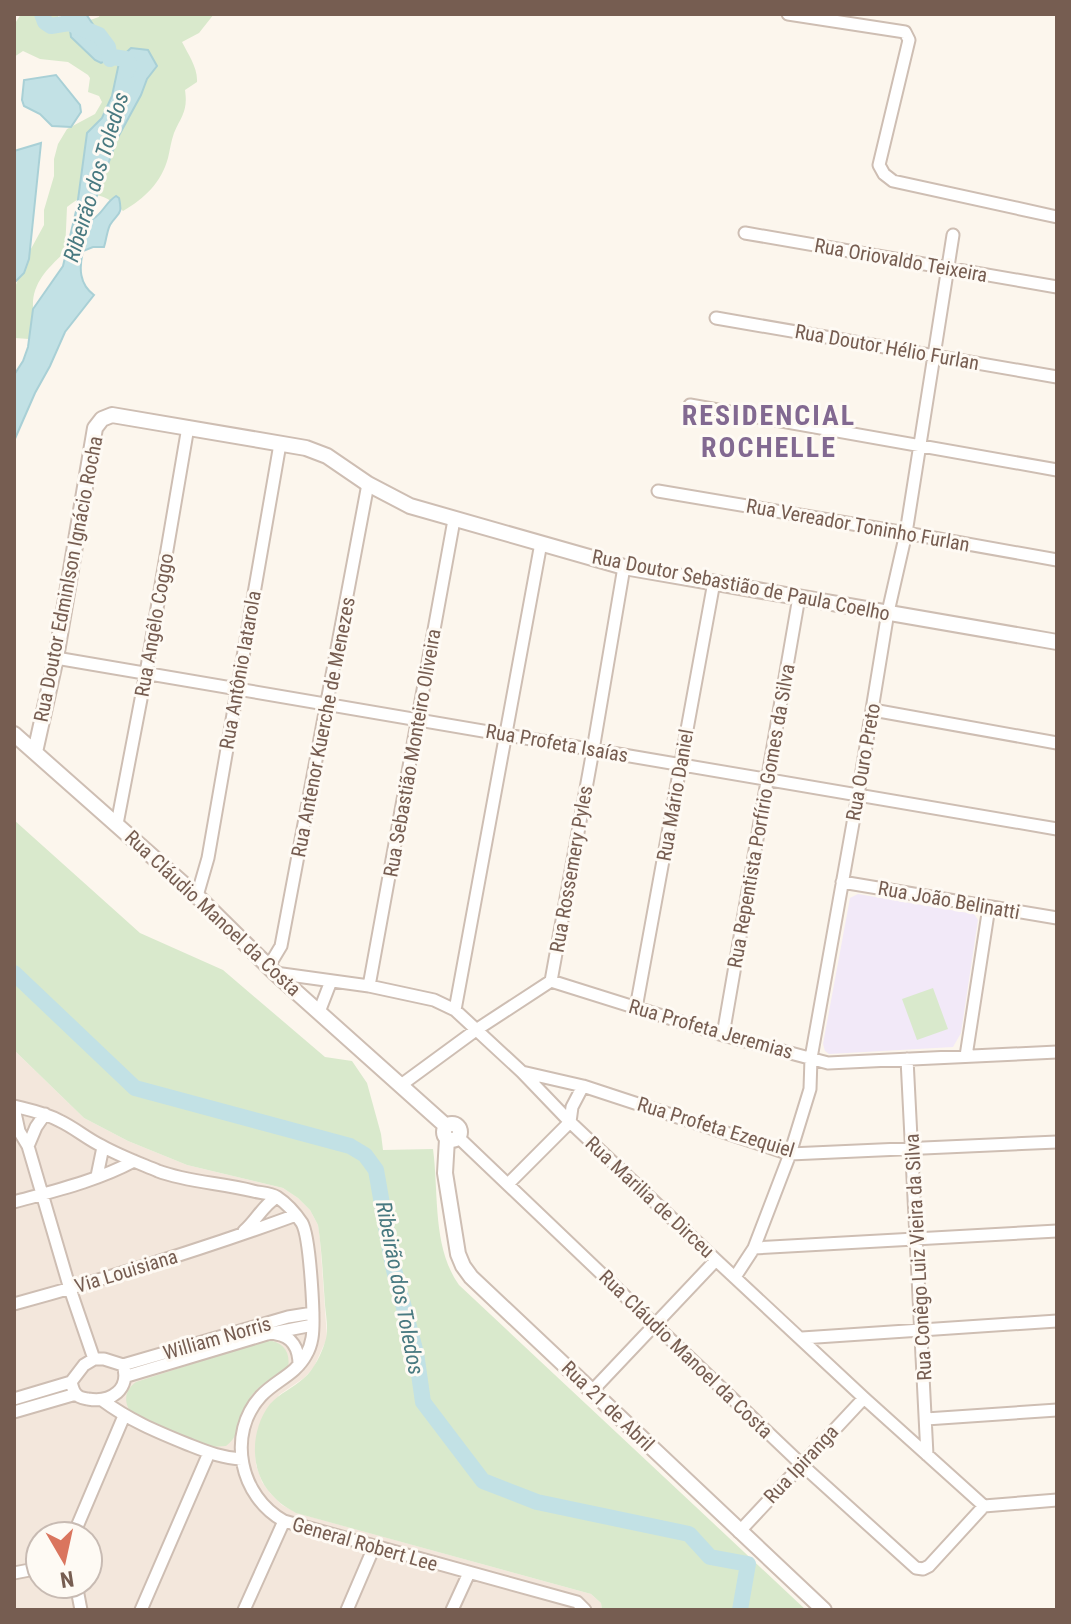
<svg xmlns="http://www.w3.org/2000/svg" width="1071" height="1624" font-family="'Roboto Condensed',sans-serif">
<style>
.residential{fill:#f3e7dc;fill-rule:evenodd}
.education{fill:#f2e9f8}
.green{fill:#d9e9cc}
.water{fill:#c2e1e5;stroke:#a9d0d6;stroke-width:2}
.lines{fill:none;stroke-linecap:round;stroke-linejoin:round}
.river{stroke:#c2e1e5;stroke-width:16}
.minor-casing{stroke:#cebeb3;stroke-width:15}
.tertiary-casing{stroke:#cebeb3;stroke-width:18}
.minor{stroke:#fff;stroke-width:11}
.tertiary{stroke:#fff;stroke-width:14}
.labels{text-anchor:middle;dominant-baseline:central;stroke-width:6;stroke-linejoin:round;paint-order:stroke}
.street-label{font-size:20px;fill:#765d51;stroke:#fefaf4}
.water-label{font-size:22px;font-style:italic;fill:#487980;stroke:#fefaf4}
.district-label{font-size:28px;font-weight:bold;letter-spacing:2px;fill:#826991;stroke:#fefaf4}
</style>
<rect width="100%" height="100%" fill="#fcf6ed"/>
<path class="residential" d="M14,1050L84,1118L128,1141L187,1165L283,1188L298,1198L310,1210L318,1225L320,1239L327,1338L314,1367L304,1378L279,1395L255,1449L256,1465L262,1482L270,1493L282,1505L297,1513L591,1594L601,1603L602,1610H14ZM40,1536H88V1584H40Z"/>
<path class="education" d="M858,894L974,914L978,920L961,1033L953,1047L829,1054L825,1051L823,1044L850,898Z"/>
<path class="green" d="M21,14H58V25L72,26L99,17L100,14H214L199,33L182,42C188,54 198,68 197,82L185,90C188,111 182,115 174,133C171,141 170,150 168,158C161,183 145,198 123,211C103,192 89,189 67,207L65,252C48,268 32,283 33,307C34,322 35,325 29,339L15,338L14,290L26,258L44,225V210L54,176V159L58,144L67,129L95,114L102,102L99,96L88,92L90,78L88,75L68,62L40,59L23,51L14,57V25Z
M14,820L140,933L223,970L325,1057L352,1061L367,1083L381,1134L383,1150L433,1149C439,1194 432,1247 459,1285L806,1610H602L601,1603L591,1594L296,1513C287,1508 279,1503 272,1495C249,1471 250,1430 270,1404C280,1393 293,1388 304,1378C314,1369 321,1355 325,1342C329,1331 326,1316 325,1305C323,1278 322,1252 318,1225L310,1210L298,1198L283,1188L187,1165L128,1141L84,1118L14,1050Z
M933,988L948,1029L917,1040L902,999Z
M266,1340C283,1341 291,1352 288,1368C275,1378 262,1382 252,1395C239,1412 242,1435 226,1446L210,1447L135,1416C123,1406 123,1391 136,1382Z"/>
<path class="water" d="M72,14H86L108,47L110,59L101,63L95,60L71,37L69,23Z
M131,48L148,50L157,66L147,79L141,95L117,139L89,218L93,219C103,213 106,202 116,196L119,198C123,216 118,212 110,225C107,231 106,241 104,247H93L83,251C79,268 79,284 94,295L65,332L50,366L35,393L14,441V375L23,361L28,347L33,309L63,266L77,207L87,133L102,118L112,96L120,58Z
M56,75L80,105L81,112L71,127L52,126L40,114L24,106L22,100L24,80Z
M41,143L29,259L24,273L14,283V151Z"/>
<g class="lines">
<path class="river" d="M42,14L45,22L51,26L69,23L99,35L108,47L110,59L113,57L126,59L129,64L127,71
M14,973L135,1088L350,1146L365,1155L376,1170L393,1266L416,1353L423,1402L483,1481L537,1502L689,1534L710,1557L748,1564L740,1610"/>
<g class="minor-casing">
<path id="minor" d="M788,14L905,32L909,40L879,165L884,174L893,181L1057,217
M745,233L1057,287
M716,318L1057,377
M690,405L1057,470
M658,491L906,533L1057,560
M56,658L1057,829
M873,710L1057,743
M117,824L146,673L188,427
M842,882L1057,918
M197,896L208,858L280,444
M269,966L281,946L368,484
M275,973L369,986L434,1000L455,1010L522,1072L570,1122L716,1260L864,1398L984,1506
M551,981L593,750L624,567
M369,986L454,520
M636,1008L714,582
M455,1010L541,543
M319,1012L331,981
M723,1035L799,597
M966,1056L989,907
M907,1059L927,1455
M522,1072L583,1086L790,1154L1057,1142
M401,1085L476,1030L551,981L723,1035L828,1063L1057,1052
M14,1106C30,1110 46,1113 60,1121C75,1128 87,1139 102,1146C120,1156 139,1163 158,1171C187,1182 222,1183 253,1191C261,1193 270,1193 277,1197C286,1203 296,1214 302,1223C310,1237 315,1321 312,1338C311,1344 309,1350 306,1355C295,1375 276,1380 261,1396C226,1434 240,1497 284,1521L577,1602L585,1610
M14,1108L19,1131L28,1146L70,1289L94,1359
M458,1137L801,1464L916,1568L923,1569L929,1566L984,1506L1057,1500
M28,1146L36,1127L45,1114
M97,1176L103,1147
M508,1184L570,1122L572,1107L583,1086
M14,1202C54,1191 97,1181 134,1161
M244,1231C256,1221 263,1205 277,1197
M754,1248L1057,1231
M735,1277L754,1248L790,1154L810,1089L811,1058L858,795L888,612L906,533L953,235
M14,1304C109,1278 203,1249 296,1215
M276,1334C292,1336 299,1349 299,1365
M802,1338L1057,1321
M94,1359H104L123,1365C131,1389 111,1403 88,1399C83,1398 79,1398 76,1394C73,1391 72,1385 71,1382L84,1365Z
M123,1365L288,1317L313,1313
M127,1376L267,1334L313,1325
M593,1390L716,1260
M14,1399L71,1382
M102,1400C129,1420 155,1431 187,1444C205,1451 221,1458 242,1459
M14,1412L76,1394
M926,1419L1057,1410
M739,1532L864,1398
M73,1536L124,1416
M14,1573L40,1568
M76,1584L81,1610
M141,1610L209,1453
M244,1610L284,1521
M347,1610L374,1547
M452,1610L469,1573"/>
</g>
<g class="tertiary-casing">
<path id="tertiary" d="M14,734L197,896L275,973L446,1126
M35,752L56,658L95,428L102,419L112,415L306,448L327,456L368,484L410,506L624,567L1057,642
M444 1132a8 8 0 1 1 16 0a8 8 0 1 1-16 0Z
M447,1139L445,1173L458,1254L463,1266L471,1277L824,1610"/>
</g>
<use href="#minor" class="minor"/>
<use href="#tertiary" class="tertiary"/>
</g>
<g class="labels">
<g class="street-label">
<text transform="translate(901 260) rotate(10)">Rua Oriovaldo Teixeira</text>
<text transform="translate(887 347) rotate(10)">Rua Doutor Hélio Furlan</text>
<text transform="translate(858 525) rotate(10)">Rua Vereador Toninho Furlan</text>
<text transform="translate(68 579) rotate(-79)">Rua Doutor Edminlson Ignácio Rocha</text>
<text transform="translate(741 585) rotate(11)">Rua Doutor Sebastião de Paula Coelho</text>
<text transform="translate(154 625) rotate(-80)">Rua Angêlo Coggo</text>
<text transform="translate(240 670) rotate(-80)">Rua Antônio Iatarola</text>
<text transform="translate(323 727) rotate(-79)">Rua Antenor Kuerche de Menezes</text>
<text transform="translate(557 743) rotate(10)">Rua Profeta Isaías</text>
<text transform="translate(412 753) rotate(-80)">Rua Sebastião Monteiro Oliveira</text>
<text transform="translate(863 762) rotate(-80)">Rua Ouro Preto</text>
<text transform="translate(675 795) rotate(-80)">Rua Mário Daniel</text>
<text transform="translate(761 816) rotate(-80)">Rua Repentista Porfírio Gomes da Silva</text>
<text transform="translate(571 869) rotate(-80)">Rua Rossemery Pyles</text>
<text transform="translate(949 900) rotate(10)">Rua João Belinatti</text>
<text transform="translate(213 913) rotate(43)">Rua Cláudio Manoel da Costa</text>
<text transform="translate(711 1029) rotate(16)">Rua Profeta Jeremias</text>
<text transform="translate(716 1127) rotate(17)">Rua Profeta Ezequiel</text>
<text transform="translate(650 1197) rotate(43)">Rua Marilia de Dirceu</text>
<text transform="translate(918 1257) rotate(-93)">Rua Conêgo Luiz Vieira da Silva</text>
<text transform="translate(126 1271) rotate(-17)">Via Louisiana</text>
<text transform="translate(217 1338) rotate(-16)">William Norris</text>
<text transform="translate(686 1354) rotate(44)">Rua Cláudio Manoel da Costa</text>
<text transform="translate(608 1406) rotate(44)">Rua 21 de Abril</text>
<text transform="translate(801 1464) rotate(-47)">Rua Ipiranga</text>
<text transform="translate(365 1544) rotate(16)">General Robert Lee</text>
</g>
<g class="water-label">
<text transform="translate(96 177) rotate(-73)">Ribeirão dos Toledos</text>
<text transform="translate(400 1288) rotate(79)">Ribeirão dos Toledos</text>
</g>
<g class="district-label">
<text x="769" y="415">RESIDENCIAL<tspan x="769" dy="32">ROCHELLE</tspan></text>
</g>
</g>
<rect width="1071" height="1624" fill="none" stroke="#765d51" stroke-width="32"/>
<g transform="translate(64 1560) rotate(171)"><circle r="38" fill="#fefaf4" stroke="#c8bbb3" stroke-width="2"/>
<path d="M0-6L14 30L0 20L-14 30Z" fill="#da755e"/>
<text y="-12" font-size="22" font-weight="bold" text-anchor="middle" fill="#765d51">N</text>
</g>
</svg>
